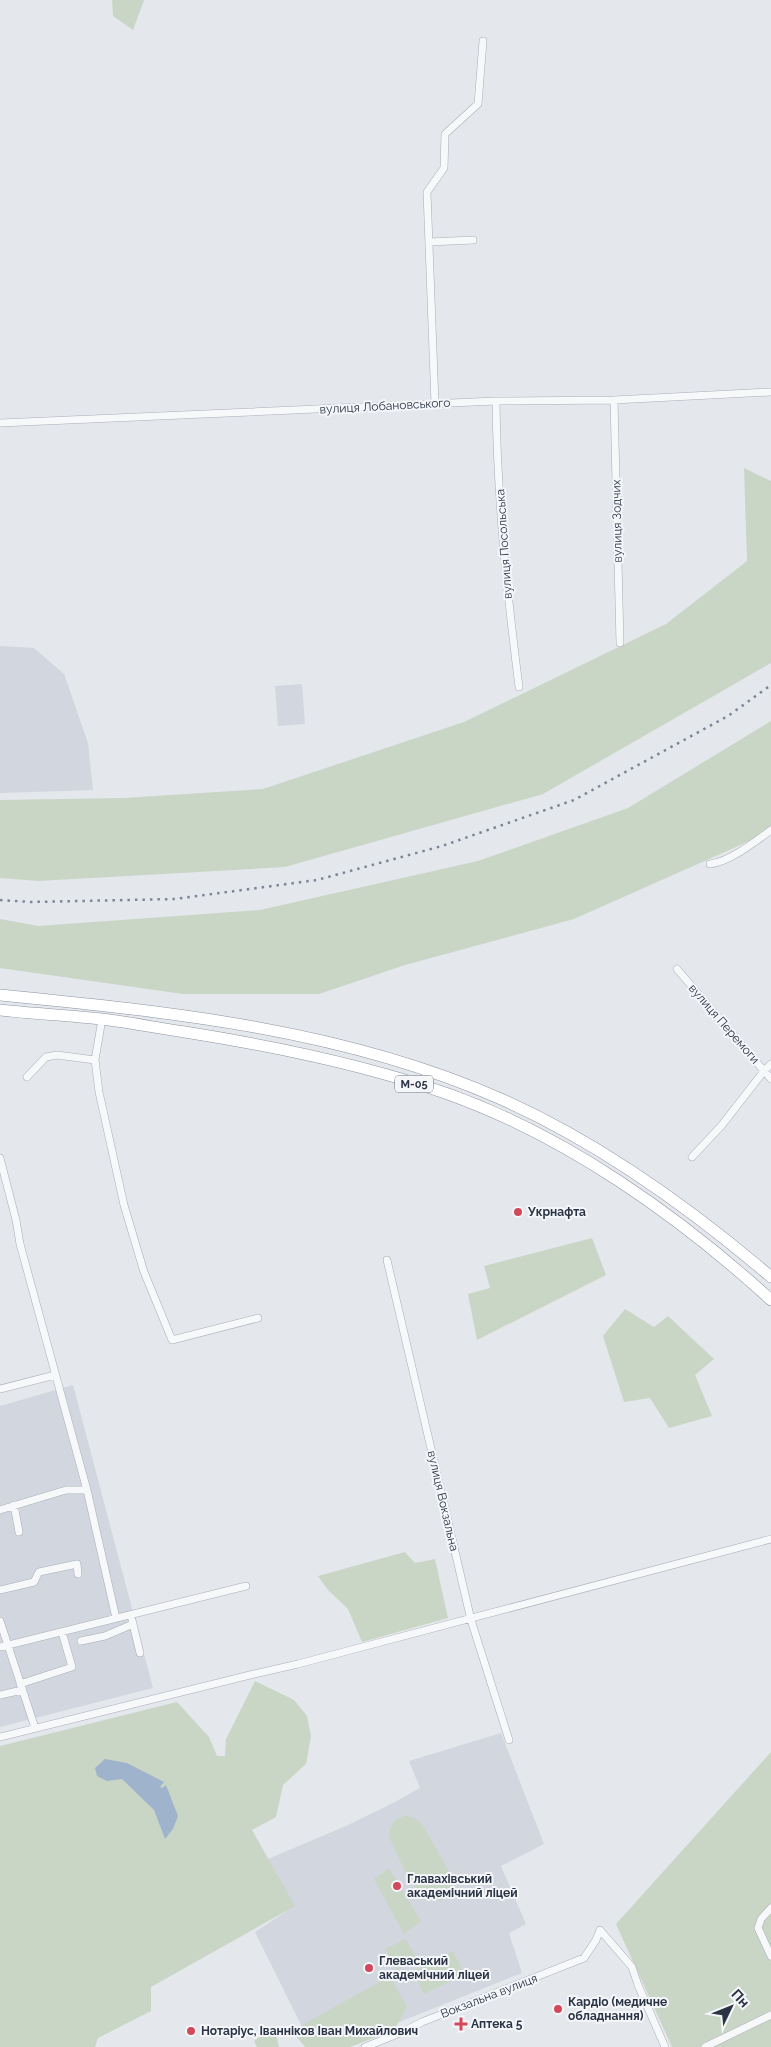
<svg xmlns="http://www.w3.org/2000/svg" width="771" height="2047" font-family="Raleway,sans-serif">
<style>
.built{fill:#d2d6de}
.green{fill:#c9d6c5}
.water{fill:#9fb4cc}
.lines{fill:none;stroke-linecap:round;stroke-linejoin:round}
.minor-casing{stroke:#a9aeb7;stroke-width:8}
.trunk-casing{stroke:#8b94a3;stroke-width:12}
.minor{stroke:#f7f8fa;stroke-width:7}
.trunk{stroke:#fff;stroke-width:11}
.rail{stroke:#7d8696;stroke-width:2.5;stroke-dasharray:2.5 5;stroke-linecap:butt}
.poi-dot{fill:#d1495b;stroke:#f4f6f9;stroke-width:2}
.labels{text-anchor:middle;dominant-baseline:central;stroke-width:4;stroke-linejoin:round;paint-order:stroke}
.shield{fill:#f4f6f9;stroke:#676e7b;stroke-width:1}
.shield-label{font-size:11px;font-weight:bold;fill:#2b3445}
.street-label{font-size:12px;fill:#2b3445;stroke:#f4f6f9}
.poi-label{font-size:12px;font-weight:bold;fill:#2b3445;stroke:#f4f6f9;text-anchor:start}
</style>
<rect width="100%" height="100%" fill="#e4e7ec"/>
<path class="built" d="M0,646L34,648L64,674L88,743L93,790L0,793Z
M302,684L305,724L278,726L275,686Z
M73,1385L153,1688L0,1727V1406Z
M501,1733L544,1844L501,1866L526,1924L509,1933L522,1973L337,2047L309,2041L255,1932L294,1906L268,1859L346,1826L393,1803L420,1788L409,1761Z"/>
<path class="green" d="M112,0H144L133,30L113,16Z
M744,468L771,481V663L543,794L285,867L38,881L0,878V800L124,798L263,789L464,722L666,624L747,561Z
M771,721V826L754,839L574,919L405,965L319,994H183L0,968V919L38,926L260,910L478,861L628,808Z
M592,1238L606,1275L477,1340L468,1294L490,1288L484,1266Z
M625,1309L654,1327L668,1316L714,1359L695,1375L712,1416L669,1428L650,1398L624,1402L603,1336Z
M405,1552L415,1563L435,1559L448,1618L362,1642L348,1609L328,1590L318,1576Z
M255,1681L294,1700L307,1716L311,1736L306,1764L283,1785L276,1817L252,1830L295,1906L151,1987V2011L98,2038L95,2047H0V1746L177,1702L209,1737L217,1756H225L226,1739Z
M771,1752V2047H672L616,1924Z
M406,1815L418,1820L424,1827L453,1879L452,1891L443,1900C416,1906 399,1857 389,1837V1831L395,1820Z
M389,1868L421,1921L404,1934L374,1879Z
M406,1939L417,1959L397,1970L385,1949Z
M453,1951L464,1974L424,1994L413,1971Z
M390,1976L407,2007L394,2030L350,2047H305L296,2036L297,2028Z
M269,2030H275L279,2047H257L254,2041Z"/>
<path class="water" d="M105,1759L127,1763L164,1782L160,1787L162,1788L166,1785L178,1816L173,1829L165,1839L154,1810L122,1779L107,1781L97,1776L95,1768Z"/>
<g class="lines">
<g class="minor-casing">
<path id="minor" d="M429,242L473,240
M614,400L620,643
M496,401C497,497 507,592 519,687
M435,404L427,192L444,168L445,134L478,104L483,41
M0,423L496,401L614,400L771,392
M710,864C729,862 755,842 771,830
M677,969L771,1079
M102,1019L95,1060L99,1092L124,1205L144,1272L172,1340L258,1318
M27,1077L46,1057L57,1055L95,1060
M692,1157L722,1125L764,1071L771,1064
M0,1158L16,1220L20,1244L87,1490L116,1618
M387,1260L471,1620L509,1740
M0,1389L55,1375
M14,1505L19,1532
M0,1510L66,1490H87
M0,1590L34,1582L39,1572L77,1564L78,1574
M132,1620L140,1653
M0,1621L35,1728
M81,1641L105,1636L133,1624
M0,1647L246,1586
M20,1684L72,1667L62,1632
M0,1695L22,1690
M0,1737L254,1674L298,1664L771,1539
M771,1908L761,1919L758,1928L771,1956
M365,2047L400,2033L422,2022L584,1958L596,1940L600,1930L632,1967L638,1985L665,2047
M705,2047L771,2015"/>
</g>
<g class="trunk-casing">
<path id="trunk" d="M0,995C170,1012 343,1029 501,1099C600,1143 689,1207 771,1277
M0,1010C34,1014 68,1015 101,1019C129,1022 157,1028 185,1032C273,1046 363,1064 448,1094C566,1136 679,1216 771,1300"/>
</g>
<use href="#minor" class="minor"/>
<use href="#trunk" class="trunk"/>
<path class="rail" d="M0,900L31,902L175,899L317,880L442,846L574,800L728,716L771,685"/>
</g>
<g class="poi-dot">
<circle cx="518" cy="1212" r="5"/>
<circle cx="397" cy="1886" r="5"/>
<circle cx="369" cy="1968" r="5"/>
<circle cx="558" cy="2009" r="5"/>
<path d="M458.5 2016.5h5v5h5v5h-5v5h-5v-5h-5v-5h5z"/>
<circle cx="191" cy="2031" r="5"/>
</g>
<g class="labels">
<rect class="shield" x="395" y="1075.5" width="38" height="17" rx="4"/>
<g class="shield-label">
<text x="414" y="1084">М-05</text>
</g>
<g class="street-label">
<text transform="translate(385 406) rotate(-3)">вулиця Лобановського</text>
<text transform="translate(617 521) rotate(-91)">вулиця Зодчих</text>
<text transform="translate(504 544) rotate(-94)">вулиця Посольська</text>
<text transform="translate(724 1024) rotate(49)">вулиця Перемоги</text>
<text transform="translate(443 1501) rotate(77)">вулиця Вокзальна</text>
<text transform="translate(489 1996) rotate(-21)">Вокзальна вулиця</text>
</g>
<g class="poi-label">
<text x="528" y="1212">Укрнафта</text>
<text x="407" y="1879">Главахівський<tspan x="407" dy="14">академічний ліцей</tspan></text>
<text x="379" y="1961">Глеваський<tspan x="379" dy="14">академічний ліцей</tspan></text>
<text x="568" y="2002">Кардіо (медичне<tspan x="568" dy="14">обладнання)</tspan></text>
<text x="471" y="2024">Аптека 5</text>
<text x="201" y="2031">Нотаріус, Іванніков Іван Михайлович</text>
</g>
</g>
<g transform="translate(731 2007) rotate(47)" stroke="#f4f6f9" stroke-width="4" paint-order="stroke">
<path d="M0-4L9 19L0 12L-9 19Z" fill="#2b3445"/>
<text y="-8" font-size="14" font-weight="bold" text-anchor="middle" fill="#2b3445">Пн</text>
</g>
</svg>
